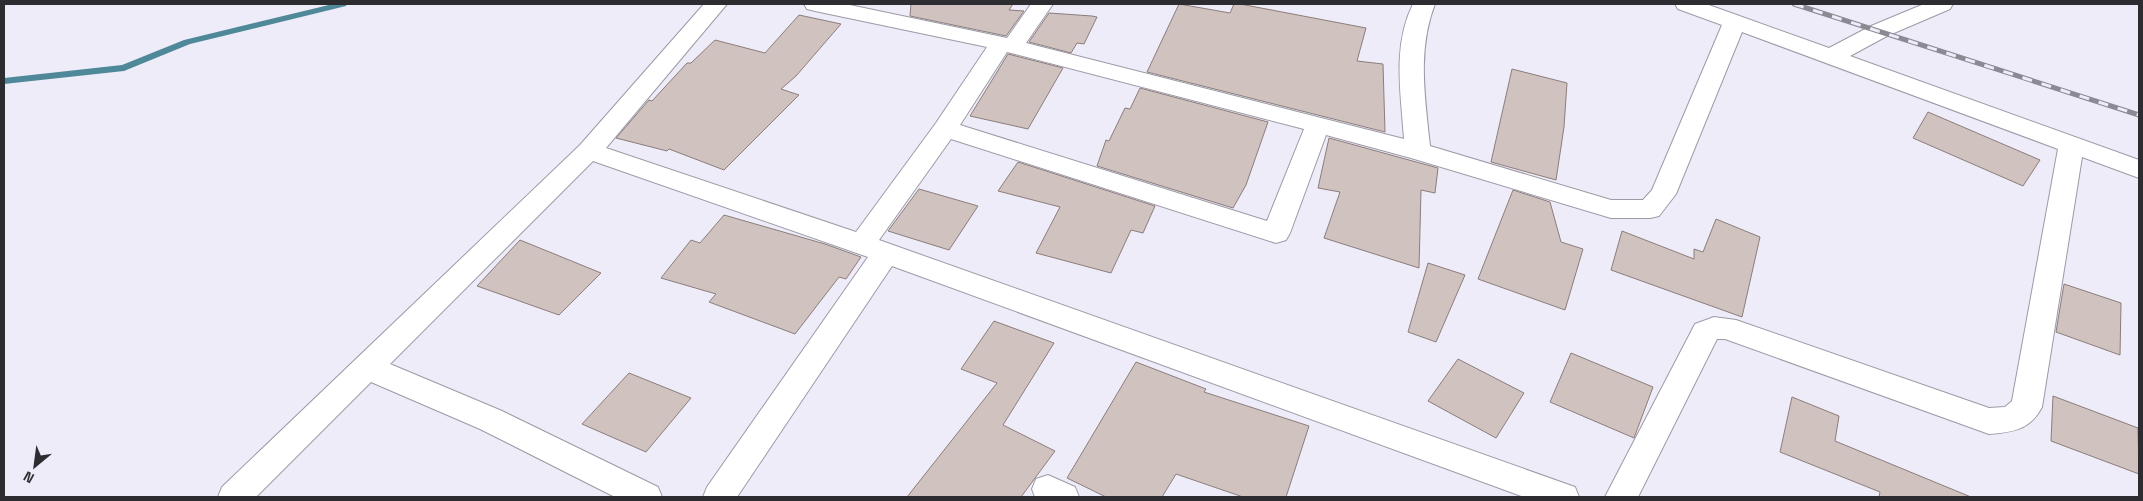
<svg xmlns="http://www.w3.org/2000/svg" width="2143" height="501" font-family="'Space Grotesk',sans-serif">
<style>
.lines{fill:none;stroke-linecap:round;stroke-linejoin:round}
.stream{fill:#4f8899;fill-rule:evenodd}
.building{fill:#d0c2bf;stroke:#8b7d7b}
.minor-casing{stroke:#9c9aa5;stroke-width:2}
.minor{fill:#fff;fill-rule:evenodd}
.rail-casing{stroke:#8b8992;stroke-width:5}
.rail{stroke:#eeecf9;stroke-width:3;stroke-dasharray:10;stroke-linecap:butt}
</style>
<rect width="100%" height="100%" fill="#eeecf9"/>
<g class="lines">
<path class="stream" d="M333,4H347L346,6L190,44L124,71L4,84V78L122,65L184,40Z"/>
</g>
<path class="building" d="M911,4H1013L1009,10L1024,11L1006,36L910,16Z
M1179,4L1230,13L1234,4H1240L1366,28L1357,61L1383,64L1385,132L1147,72Z
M1049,13L1092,16L1097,17L1084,44L1077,43L1071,53L1029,42Z
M799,15L841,24L796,76L781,89L799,95L724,170L669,149L667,151L616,138L649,100L652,101L687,63H691L715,40L765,53Z
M1008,54L1063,68L1028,129L970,116Z
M1512,69L1567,83L1564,127L1556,180L1491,162Z
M1140,88L1268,122L1246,185L1233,208L1097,166L1106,140L1109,141L1125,108L1130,109Z
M1928,112L2040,160L2023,186L1913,138Z
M1329,138L1438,168L1435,193L1421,190L1419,268L1324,238L1340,192L1318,188Z
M1018,162L1155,206L1143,233L1131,230L1111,273L1036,253L1060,207L998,191Z
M919,189L978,206L949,250L888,231Z
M1513,190L1550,202L1561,242L1583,249L1565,310L1478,279Z
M724,215L825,244L861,257L846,279L839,277L795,334L709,302L716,294L661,278L691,240L700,243Z
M1716,219L1760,237L1742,317L1611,270L1622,231L1694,259V249L1703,252Z
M520,240L601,273L559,315L477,286Z
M1428,263L1465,275L1436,342L1408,332Z
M2064,284L2121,303L2120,355L2056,332Z
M994,321L1054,343L1003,425L1055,451L1021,497H907L997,383L961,369Z
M1571,353L1653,387L1634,438L1550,402Z
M1458,359L1524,393L1496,438L1428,401Z
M1136,362L1206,389L1204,392L1309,426L1286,497H1243L1176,474L1162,497H1106L1067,478Z
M629,373L691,398L646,452L582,424Z
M2053,396L2138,428L2139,474L2051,441Z
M1792,397L1839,416L1835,441L1971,497H1879L1880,492L1780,452Z"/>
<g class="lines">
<g class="minor-casing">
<path id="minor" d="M704,4H727L606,148L856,232L936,123L987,47L815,11L807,9L804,4H845L1007,38L1031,4H1053L1026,43L1404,139C1401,94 1392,46 1413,4H1435C1417,50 1425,97 1430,146L1611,200H1643L1652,190L1722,25L1678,9L1675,4H1706L1829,48L1871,26L1924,4H1953L1950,9L1887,36L1850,56L2139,160V178L2082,157L2042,407C2030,430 2013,432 1989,434L1725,339H1717L1638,497H1605L1695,324L1714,317L1736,320L1989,408L2005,407L2012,401L2058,149L1742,32L1676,194L1659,216L1650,218H1611L1411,158L1326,135L1290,233L1286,240L1276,243L951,139L879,240L1575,487L1579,497H1524L892,266L737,497H703L707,487L868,257L593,161L390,364L502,411L658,487L662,497H615L480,429L371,382L256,497H218L222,487L580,145ZM1007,52L1304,129L1267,221L960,125Z
M1048,475L1075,487L1079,497H1035L1032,489L1036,479Z"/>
</g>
<use href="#minor" class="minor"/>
<g class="rail-casing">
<path id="rail" d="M1794,4L2139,115"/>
</g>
<use href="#rail" class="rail"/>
</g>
<rect width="2143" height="501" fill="none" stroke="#2d2c31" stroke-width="10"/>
<g transform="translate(35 466) rotate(209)" stroke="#eeecf9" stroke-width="4" paint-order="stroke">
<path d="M0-4L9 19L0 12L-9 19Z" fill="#2d2c31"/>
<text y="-8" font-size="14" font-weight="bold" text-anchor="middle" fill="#2d2c31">N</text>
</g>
</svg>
